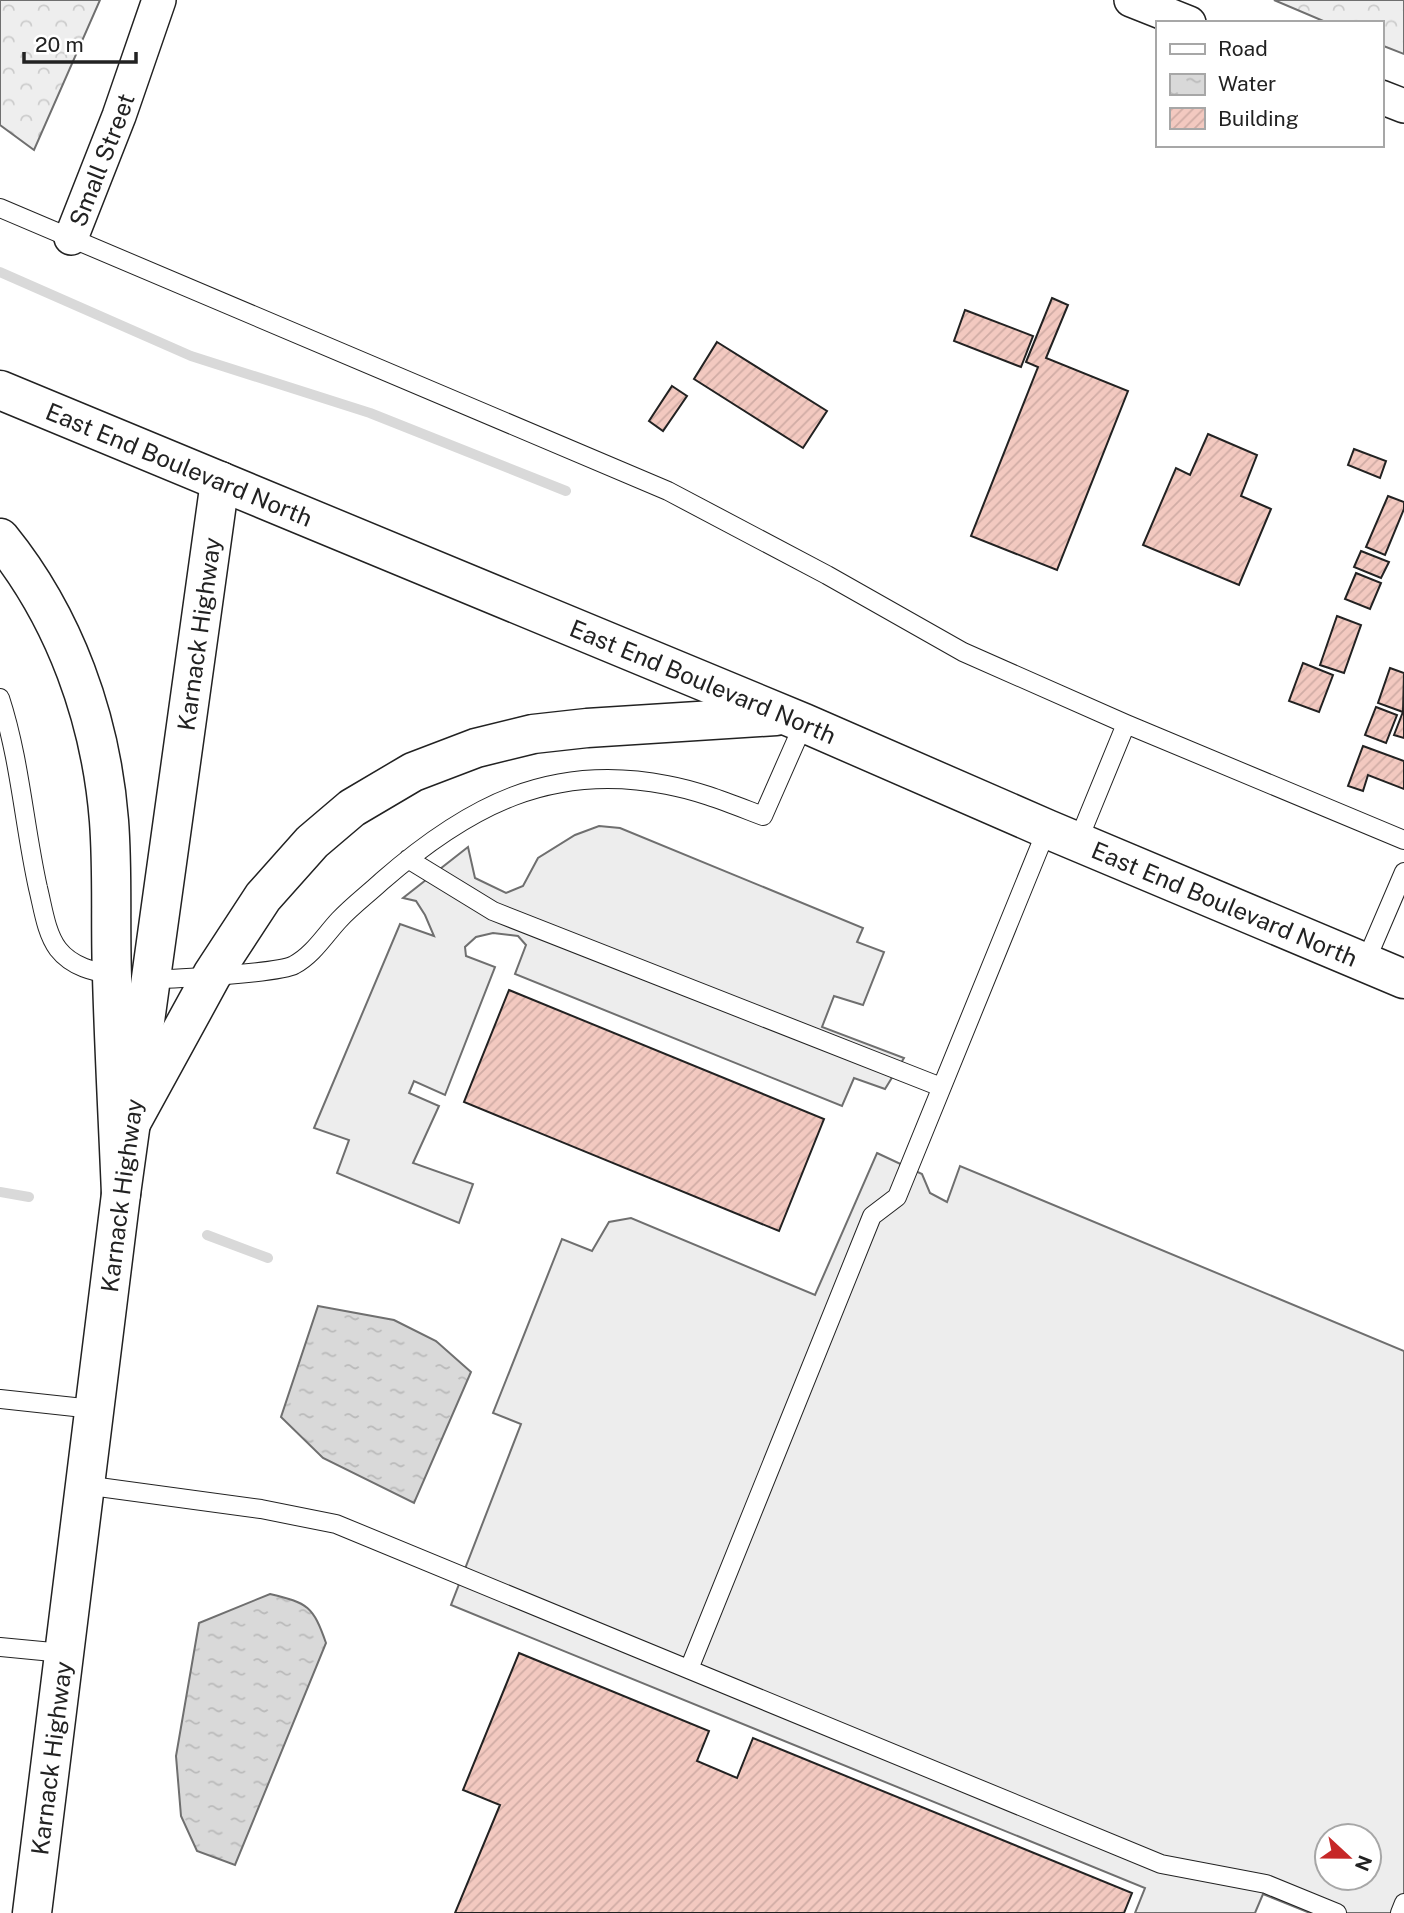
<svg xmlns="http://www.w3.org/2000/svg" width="1404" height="1913" font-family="'Public Sans',sans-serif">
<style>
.forest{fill:url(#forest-crowns);stroke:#6f6f6f;stroke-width:2}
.parking{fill:#ededed;stroke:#6f6f6f;stroke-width:2;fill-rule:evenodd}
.water{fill:url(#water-ripples);stroke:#6f6f6f;stroke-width:2}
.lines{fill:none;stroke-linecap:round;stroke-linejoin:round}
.stream{stroke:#d9d9d9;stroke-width:10}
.building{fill:url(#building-hatch);stroke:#222;stroke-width:2}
.service-casing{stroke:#222;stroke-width:20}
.minor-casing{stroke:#222;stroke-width:36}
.primary-casing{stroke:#222;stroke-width:41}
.trunk-casing{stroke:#222;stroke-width:41}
.service{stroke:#fff;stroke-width:18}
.minor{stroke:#fff;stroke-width:33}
.primary{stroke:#fff;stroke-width:38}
.trunk{stroke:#fff;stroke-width:38}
.labels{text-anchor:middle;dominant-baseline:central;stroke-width:5;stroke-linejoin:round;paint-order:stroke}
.street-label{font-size:24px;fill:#222;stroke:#fff}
</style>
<defs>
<pattern id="forest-crowns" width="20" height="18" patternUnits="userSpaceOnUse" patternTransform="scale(1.75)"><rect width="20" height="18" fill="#eee"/><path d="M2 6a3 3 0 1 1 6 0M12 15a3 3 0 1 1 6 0" fill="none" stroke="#ccc"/></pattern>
<pattern id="water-ripples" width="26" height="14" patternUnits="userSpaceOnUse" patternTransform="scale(1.75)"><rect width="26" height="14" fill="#d9d9d9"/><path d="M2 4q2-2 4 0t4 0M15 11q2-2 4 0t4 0" fill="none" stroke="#bababa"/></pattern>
<pattern id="building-hatch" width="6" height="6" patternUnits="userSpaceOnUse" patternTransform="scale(1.75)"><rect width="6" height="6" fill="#f3c9c0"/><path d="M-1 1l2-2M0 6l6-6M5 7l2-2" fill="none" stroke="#d0aca5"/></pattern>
</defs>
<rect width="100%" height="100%" fill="#fff"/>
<path class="forest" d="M0,0H100L34,150L0,125Z
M1274,0H1404V54L1381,45V23H1328Z"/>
<path class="parking" d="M599,826L620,828L863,928L857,942L884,952L863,1005L834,996L822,1027L904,1058L885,1089L854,1078L842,1106L515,974L526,945L518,936L493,933L476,937L465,947L466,956L495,967L445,1095L414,1081L409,1093L439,1106L413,1163L473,1184L459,1223L337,1173L349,1140L314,1128L400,924L434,936L425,915L416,901L403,898L468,847L475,878L506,893L523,886L538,858L575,835Z
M877,1153L922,1174L930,1193L947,1202L960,1166L1404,1351V1913H1310L1263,1894L1255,1913H1135L1145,1888L451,1605L521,1424L493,1413L562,1239L592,1251L609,1222L631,1218L815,1295ZM1327,1836H1369V1878H1327Z"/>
<path class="water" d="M318,1306L394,1320L436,1341L471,1372L414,1503L323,1458L281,1417Z
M270,1594C308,1603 313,1606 326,1643L235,1865L197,1851L181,1816L176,1756L199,1623Z"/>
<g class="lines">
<path class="stream" d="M0,272L191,356L370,413L566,491
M0,1192L29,1197
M207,1235L268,1258"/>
</g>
<path class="building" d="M1052,298L1068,305L1046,358L1128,391L1057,570L971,536L1038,367L1026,362Z
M965,310L1033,336L1021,367L954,341Z
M717,342L827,411L803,448L694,379Z
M672,386L687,396L663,431L649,421Z
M1208,434L1257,455L1241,496L1271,509L1239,585L1143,545L1176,468L1190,475Z
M1354,449L1386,461L1380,478L1348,465Z
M1388,496L1404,502V509L1385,555L1366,547Z
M1361,551L1389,562L1381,578L1354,567Z
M1356,573L1381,583L1370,609L1345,599Z
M1337,616L1361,625L1344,673L1320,665Z
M1303,663L1333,675L1319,712L1289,701Z
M1390,668L1404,673L1403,712L1378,703Z
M1376,707L1397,715L1386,743L1365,735Z
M1404,709V738L1394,735Z
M1363,746L1404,761V789L1368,775L1363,791L1348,786Z
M509,990L824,1119L779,1231L464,1102Z
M519,1653L709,1731L697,1761L737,1778L753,1738L1132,1893L1124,1913H455L500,1805L463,1790Z"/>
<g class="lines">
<g class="service-casing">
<path id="service" d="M0,208L668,491L827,575L963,652L1126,724L1404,840
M0,698C20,759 24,825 38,888C43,908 46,933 58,949C72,967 94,972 115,975
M1078,841L1126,724
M408,859L493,911L941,1087
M1365,963L1404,872
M147,979C167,980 280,973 294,965C313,955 325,935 339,920C352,906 368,894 382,881C468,806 551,762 667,785C700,791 731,804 763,816L804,723
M0,1399L93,1409
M84,1485L261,1509L336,1524L1161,1864L1266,1884L1337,1913
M0,1647L63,1653
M689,1669L872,1216L897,1197L1047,829
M1400,1913L1404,1903"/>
</g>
<g class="minor-casing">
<g id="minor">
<path d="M1131,0L1189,23"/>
<path d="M1381,97L1404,106"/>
<path id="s1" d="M71,238L119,116L159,0"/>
</g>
</g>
<g class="primary-casing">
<g id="primary">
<path id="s2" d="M32,1913L121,1194L220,481"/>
</g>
</g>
<g class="trunk-casing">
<g id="trunk">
<path id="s3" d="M0,390L804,723L1047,829L1404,979"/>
<path d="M0,538C65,618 101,719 109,821C113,873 110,924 112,976C114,1048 118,1121 121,1194"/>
<path d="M131,1123L212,975L263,897L312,842L352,808L413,772L476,748L533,734L587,728L776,716"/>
</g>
</g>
<use href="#service" class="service"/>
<use href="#minor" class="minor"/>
<use href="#primary" class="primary"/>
<use href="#trunk" class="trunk"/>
</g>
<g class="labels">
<g class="street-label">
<text stroke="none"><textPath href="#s1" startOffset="84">Small Street</textPath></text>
<text stroke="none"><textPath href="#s3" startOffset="194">East End Boulevard North</textPath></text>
<text stroke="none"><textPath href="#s2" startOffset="1290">Karnack Highway</textPath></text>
<text stroke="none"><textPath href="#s3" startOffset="761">East End Boulevard North</textPath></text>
<text stroke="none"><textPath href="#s3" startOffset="1328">East End Boulevard North</textPath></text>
<text stroke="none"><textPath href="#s2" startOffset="723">Karnack Highway</textPath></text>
<text stroke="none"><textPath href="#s2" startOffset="156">Karnack Highway</textPath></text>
</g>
</g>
<rect x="1156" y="21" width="228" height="126" fill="#ffffff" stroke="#a7a7a7" stroke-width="2"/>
<rect x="1170" y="44" width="35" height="10" fill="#ffffff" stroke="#a7a7a7" stroke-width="2"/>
<text x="1218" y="56" font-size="21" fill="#222222">Road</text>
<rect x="1170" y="74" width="35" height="21" fill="url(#water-ripples)" stroke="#a7a7a7" stroke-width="2"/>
<text x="1218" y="91" font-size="21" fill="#222222">Water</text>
<rect x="1170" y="108" width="35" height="21" fill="url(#building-hatch)" stroke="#a7a7a7" stroke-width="2"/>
<text x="1218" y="126" font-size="21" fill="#222222">Building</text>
<g transform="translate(1348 1857) rotate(112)"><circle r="33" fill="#ffffff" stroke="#a7a7a7" stroke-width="2"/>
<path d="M0-5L12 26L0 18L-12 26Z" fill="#c62828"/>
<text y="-10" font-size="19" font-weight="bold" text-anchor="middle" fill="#222222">N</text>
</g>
<path d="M24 52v10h112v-10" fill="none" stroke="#222222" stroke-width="3.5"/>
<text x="35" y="52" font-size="21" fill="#222222" stroke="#ffffff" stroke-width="5" paint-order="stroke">20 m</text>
</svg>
